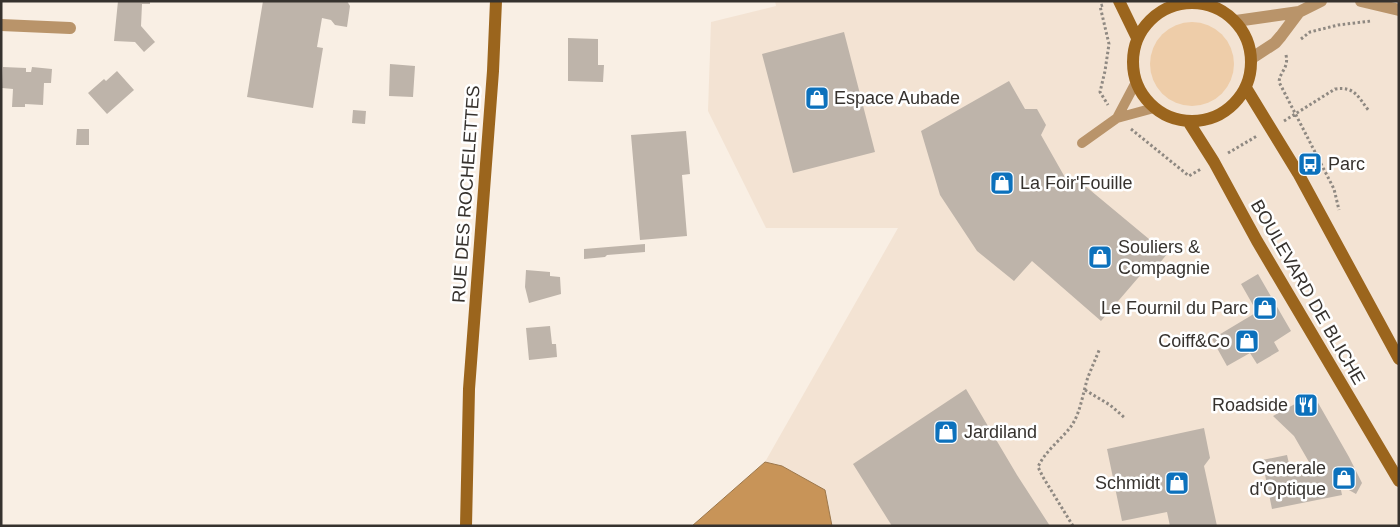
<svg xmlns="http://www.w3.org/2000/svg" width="1400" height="527" font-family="Helvetica,sans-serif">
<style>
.built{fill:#f3e3d3}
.green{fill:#eecda9}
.water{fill:#c89458;stroke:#9c774b}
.building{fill:#beb4aa}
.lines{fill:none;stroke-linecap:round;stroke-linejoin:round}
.path{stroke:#8f8982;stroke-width:3;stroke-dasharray:2.5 2.5;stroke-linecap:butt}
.lane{stroke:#b9946a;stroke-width:10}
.street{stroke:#b9946a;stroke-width:12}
.secondary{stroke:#9b651d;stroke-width:12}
.labels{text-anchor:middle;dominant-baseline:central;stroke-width:5;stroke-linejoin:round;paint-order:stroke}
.poi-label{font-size:18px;fill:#36322e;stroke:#fff;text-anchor:start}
.street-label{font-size:18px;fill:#36322e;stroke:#fff}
</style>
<rect width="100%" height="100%" fill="#f9efe4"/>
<path class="built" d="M775,1H1399V526H832L825,490L782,466L765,462L898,228H766L708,111L711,22L776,6Z"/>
<path class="green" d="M1150 64a42 42 0 1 1 84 0a42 42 0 1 1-84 0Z"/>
<path class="water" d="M765,462L782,466L825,490L832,526H692Z"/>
<path class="building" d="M118,1H150V4H142L141,26L155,42L144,52L135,42L114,41Z
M263,1H347L350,6L347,27L335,25L331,20L322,18L317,47L323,48L313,108L247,97Z
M844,32L875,152L793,173L762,54Z
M568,38L598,39V65H604L603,82L568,81Z
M390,64L415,66L413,97L389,96Z
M3,67L26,68V72H31L32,67L52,69L51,83H44L43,105L25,104V107H12L13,89L2,88Z
M117,71L134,90L107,114L88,93L104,79L106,81Z
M1009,81L1025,109H1037L1046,125L1041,135L1071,188L1078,180L1167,254L1155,269L1150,264L1101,321L1032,261L1014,281L977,251L940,195L921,131Z
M353,110L366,111L365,124L352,123Z
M77,129H89V145H76Z
M686,131L690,174L682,175L687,236L640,240L631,135Z
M645,244V252L607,255L605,257L584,259V249Z
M526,270L550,272V276L560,277L561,294L529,303L525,287Z
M1258,274L1291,331L1274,342L1279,351L1257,364L1250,353L1227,366L1212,339L1257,312L1241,284Z
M550,326L552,344H556L557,357L529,360L526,328Z
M966,389L1017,475L1050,526H892L853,464Z
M1313,394L1349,457L1362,483L1356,494L1340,485L1342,495L1272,509L1262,460L1287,455L1290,468L1309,462L1294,436L1273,416Z
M1204,428L1210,458L1204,466L1217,526H1170L1167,512L1122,521L1107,449Z"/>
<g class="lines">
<path class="path" d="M1103,5L1100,6L1109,44L1105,71L1100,92L1108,105
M1301,39L1310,32L1338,25L1371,21
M1286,55C1289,68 1280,71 1279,82L1334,189L1339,210
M1284,121L1335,89C1355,86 1358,97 1369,111
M1131,129L1189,176L1201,169
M1228,153L1257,136
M1085,390L1110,405L1125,418
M1073,526L1043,477L1038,467C1045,451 1062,439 1072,425C1081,411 1083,392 1088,377C1092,367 1096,358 1100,348"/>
<path class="lane" d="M1117,118L1136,82
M1082,143L1117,118L1154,108"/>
<path class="street" d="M1361,1L1399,10
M1236,21L1299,12L1321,1
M1,25L70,28
M1252,58L1275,43L1281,36L1299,12"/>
<path class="secondary" d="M1119,1L1137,38
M1133 62a59 59 0 1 1 118 0a59 59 0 1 1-118 0Z
M1246,88L1298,173L1399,359
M1188,121L1214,162L1257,241L1399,481
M466,526L469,389L493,71L496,1"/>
</g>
<defs>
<g id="shop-square" transform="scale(1.25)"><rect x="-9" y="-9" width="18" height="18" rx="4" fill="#0c71bc" stroke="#fff"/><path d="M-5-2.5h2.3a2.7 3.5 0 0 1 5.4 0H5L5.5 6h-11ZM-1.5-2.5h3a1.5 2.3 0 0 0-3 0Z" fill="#fff"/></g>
<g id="bus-square" transform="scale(1.25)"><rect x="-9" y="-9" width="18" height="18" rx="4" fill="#0c71bc" stroke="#fff"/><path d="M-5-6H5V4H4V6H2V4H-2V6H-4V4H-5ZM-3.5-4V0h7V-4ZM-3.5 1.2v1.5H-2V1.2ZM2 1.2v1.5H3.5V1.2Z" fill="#fff"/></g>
<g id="restaurant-square" transform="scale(1.25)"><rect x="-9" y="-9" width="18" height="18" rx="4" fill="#0c71bc" stroke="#fff"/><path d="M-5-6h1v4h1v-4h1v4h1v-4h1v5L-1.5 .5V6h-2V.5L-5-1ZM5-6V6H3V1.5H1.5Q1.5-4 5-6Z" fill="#fff"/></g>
</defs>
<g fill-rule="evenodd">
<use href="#shop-square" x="817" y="98"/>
<use href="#bus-square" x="1310" y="164"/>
<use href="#shop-square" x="1002" y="183"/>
<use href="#shop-square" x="1100" y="257"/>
<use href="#shop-square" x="1265" y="308"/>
<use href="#shop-square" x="1247" y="341"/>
<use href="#restaurant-square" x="1306" y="405"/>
<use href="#shop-square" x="946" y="432"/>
<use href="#shop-square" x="1344" y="478"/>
<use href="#shop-square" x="1177" y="483"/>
</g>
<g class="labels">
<g class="poi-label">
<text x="834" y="98">Espace Aubade</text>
<text x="1328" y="164">Parc</text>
<text x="1020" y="183">La Foir'Fouille</text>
<text x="1118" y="247">Souliers &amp;<tspan x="1118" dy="21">Compagnie</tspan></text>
<text x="1248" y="308" text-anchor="end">Le Fournil du Parc</text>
<text x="1230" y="341" text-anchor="end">Coiff&amp;Co</text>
<text x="1288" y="405" text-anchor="end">Roadside</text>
<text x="964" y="432">Jardiland</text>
<text x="1326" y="468" text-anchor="end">Generale<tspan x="1326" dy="21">d'Optique</tspan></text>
<text x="1160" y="483" text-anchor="end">Schmidt</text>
</g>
<g class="street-label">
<text transform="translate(466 194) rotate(-86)">RUE DES ROCHELETTES</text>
<text transform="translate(1308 292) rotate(60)">BOULEVARD DE BLICHE</text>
</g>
</g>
<rect width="1400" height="527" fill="none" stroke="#36322e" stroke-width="5"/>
</svg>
